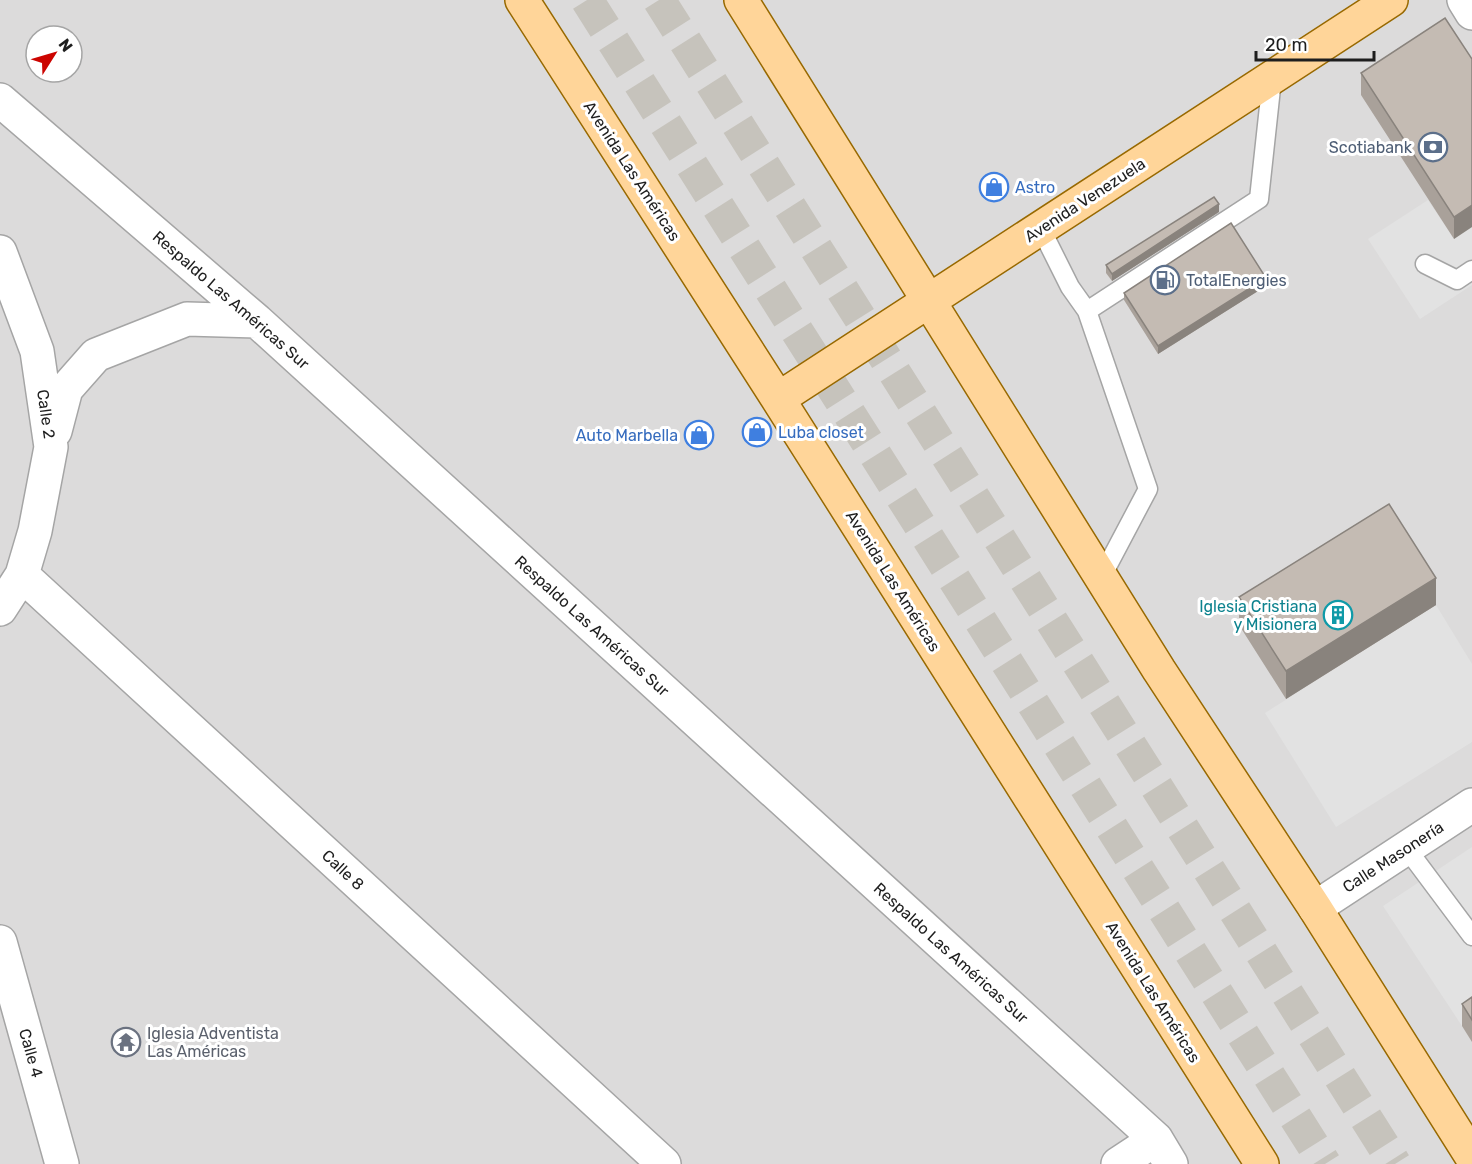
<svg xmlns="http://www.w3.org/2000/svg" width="1472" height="1164" font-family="Rubik,sans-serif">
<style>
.residential{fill:#dcdbdb;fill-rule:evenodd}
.parking{fill:#e2e2e2}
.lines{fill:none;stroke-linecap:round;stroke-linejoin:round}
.motorway-tunnel{stroke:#c6c3bc;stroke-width:33;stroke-dasharray:33 16;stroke-linecap:butt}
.service-casing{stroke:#a5a5a5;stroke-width:21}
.minor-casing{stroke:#a5a5a5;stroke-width:36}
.primary-casing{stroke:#986900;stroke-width:36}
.service{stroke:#fff;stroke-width:18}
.minor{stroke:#fff;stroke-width:33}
.primary{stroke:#ffd599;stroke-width:33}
.wall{fill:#a9a19a}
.shaded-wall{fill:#89837d}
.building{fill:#c4bbb3;stroke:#89837d;stroke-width:1.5}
.labels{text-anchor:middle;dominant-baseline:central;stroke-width:6;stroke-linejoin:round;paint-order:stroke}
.service-label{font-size:16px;fill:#4e5e75;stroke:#fff;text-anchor:end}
.street-label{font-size:16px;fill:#1e1e1e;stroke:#fff}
.shop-label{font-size:16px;fill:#366cbe;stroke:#fff;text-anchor:start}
.culture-label{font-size:16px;fill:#0d838f;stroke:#fff;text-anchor:end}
.worship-label{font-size:16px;fill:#5b616d;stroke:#fff;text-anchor:start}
</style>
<rect width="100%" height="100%" fill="#f0ece4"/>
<path class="residential" d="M0,0H1472V1164H0ZM36,36H72V72H36Z"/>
<path class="parking" d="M1428,200L1454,239L1472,227V285L1420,319L1368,239Z
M1436,605L1472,664V742L1336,827L1265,713Z
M1472,847V1019L1462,1026L1383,906Z"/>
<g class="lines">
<path class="motorway-tunnel" d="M587,0L1325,1164
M659,0L1395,1164"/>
<g class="service-casing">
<path id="service" d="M1041,229L1070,287L1087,311L1148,489L1101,578
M1425,264L1457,280L1472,270
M1087,311L1259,199L1272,79
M1407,849L1472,936"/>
</g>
<g class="minor-casing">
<path id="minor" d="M1464,0L1472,13
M0,100L257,321L1156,1139L1171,1164
M0,252L37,351L51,447L35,531L22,575L0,609
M55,431L66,389L96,355L187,319L257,321
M22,575L664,1164
M1315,908L1472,805
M0,942L62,1164
M1118,1164L1156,1139"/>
</g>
<g class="primary-casing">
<path id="primary" d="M522,0L778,399L1262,1164
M741,0L1159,670L1315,908L1472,1157
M778,399L1391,0"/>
</g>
<use href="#service" class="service"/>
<use href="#minor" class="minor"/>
<use href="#primary" class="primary"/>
</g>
<path class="wall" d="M1472,59L1454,239L1361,95V73Z
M1219,212L1112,281L1106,273V265Z
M1266,286L1158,354L1124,300V293Z
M1239,597L1436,605L1286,699L1239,625Z
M1472,997V1042L1462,1026V1004Z"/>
<path class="shaded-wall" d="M1219,204V212L1112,281V274Z
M1472,205V227L1454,239V217Z
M1266,278V286L1158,354V346Z
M1436,578V605L1286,699V671Z"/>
<path class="building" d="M1445,18L1472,59V205L1454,217L1361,73Z
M1214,197L1219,204L1112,274L1106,265Z
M1231,223L1266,278L1158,346L1124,293Z
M1389,504L1436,578L1286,671L1239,597Z
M1472,997V1020L1462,1004Z"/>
<defs>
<g id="bank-ring" transform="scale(1.5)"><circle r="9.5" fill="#fff" stroke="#5c6f8a" stroke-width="1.5"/><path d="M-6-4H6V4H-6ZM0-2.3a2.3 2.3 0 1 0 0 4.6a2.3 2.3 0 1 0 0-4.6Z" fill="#5c6f8a"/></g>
<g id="shop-ring" transform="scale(1.5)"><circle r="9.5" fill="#fff" stroke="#3f7fe0" stroke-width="1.5"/><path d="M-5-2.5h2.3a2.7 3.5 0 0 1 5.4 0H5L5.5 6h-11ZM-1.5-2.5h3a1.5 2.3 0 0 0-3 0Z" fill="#3f7fe0"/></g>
<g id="fuel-ring" transform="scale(1.5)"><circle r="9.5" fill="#fff" stroke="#5c6f8a" stroke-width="1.5"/><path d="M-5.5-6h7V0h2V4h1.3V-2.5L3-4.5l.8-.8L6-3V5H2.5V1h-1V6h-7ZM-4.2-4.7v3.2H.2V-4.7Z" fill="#5c6f8a"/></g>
<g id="building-ring" transform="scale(1.5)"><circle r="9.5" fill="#fff" stroke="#0f9aa8" stroke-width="1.5"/><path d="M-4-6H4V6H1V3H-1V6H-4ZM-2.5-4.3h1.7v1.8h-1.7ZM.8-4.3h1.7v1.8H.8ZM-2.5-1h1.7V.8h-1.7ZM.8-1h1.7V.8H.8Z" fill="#0f9aa8"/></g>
<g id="temple-ring" transform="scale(1.5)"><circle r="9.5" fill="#fff" stroke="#6b7280" stroke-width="1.5"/><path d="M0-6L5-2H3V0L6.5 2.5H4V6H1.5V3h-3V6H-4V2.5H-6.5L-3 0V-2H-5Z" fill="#6b7280"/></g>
</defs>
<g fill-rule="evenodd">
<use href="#bank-ring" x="1433" y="147"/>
<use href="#shop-ring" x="994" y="187"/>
<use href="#fuel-ring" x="1165" y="280"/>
<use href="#shop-ring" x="757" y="432"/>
<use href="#shop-ring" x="699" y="435"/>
<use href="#building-ring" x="1338" y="615"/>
<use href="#temple-ring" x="126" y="1042"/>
</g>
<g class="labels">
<g class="service-label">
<text x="1412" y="147">Scotiabank</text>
<text x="1186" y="280" text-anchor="start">TotalEnergies</text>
</g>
<g class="street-label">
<text transform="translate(632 171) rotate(57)">Avenida Las Américas</text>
<text transform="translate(1085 200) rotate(-33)">Avenida Venezuela</text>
<text transform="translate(231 300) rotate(41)">Respaldo Las Américas Sur</text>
<text transform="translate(46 414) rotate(82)">Calle 2</text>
<text transform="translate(893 581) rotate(58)">Avenida Las Américas</text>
<text transform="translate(592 626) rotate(42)">Respaldo Las Américas Sur</text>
<text transform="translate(1393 857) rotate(-33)">Calle Masonería</text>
<text transform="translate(343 870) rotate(43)">Calle 8</text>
<text transform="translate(951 953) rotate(42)">Respaldo Las Américas Sur</text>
<text transform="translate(1153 992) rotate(58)">Avenida Las Américas</text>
<text transform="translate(31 1053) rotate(74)">Calle 4</text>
</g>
<g class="shop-label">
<text x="1015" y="187">Astro</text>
<text x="778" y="432">Luba closet</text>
<text x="678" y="435" text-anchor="end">Auto Marbella</text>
</g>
<g class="culture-label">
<text x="1317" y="606">Iglesia Cristiana<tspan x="1317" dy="18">y Misionera</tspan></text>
</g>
<g class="worship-label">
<text x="147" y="1033">Iglesia Adventista<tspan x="147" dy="18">Las Américas</tspan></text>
</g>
</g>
<g transform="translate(54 54) rotate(53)"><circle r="28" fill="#ffffff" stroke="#a5a5a5" stroke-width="1.5"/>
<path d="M0-4.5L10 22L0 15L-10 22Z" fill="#cc0400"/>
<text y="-9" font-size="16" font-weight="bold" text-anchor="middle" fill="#1e1e1e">N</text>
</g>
<path d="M1256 51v9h118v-9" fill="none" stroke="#1e1e1e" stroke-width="3"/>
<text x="1265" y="51" font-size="18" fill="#1e1e1e" stroke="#ffffff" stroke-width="4.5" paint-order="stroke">20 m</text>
</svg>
